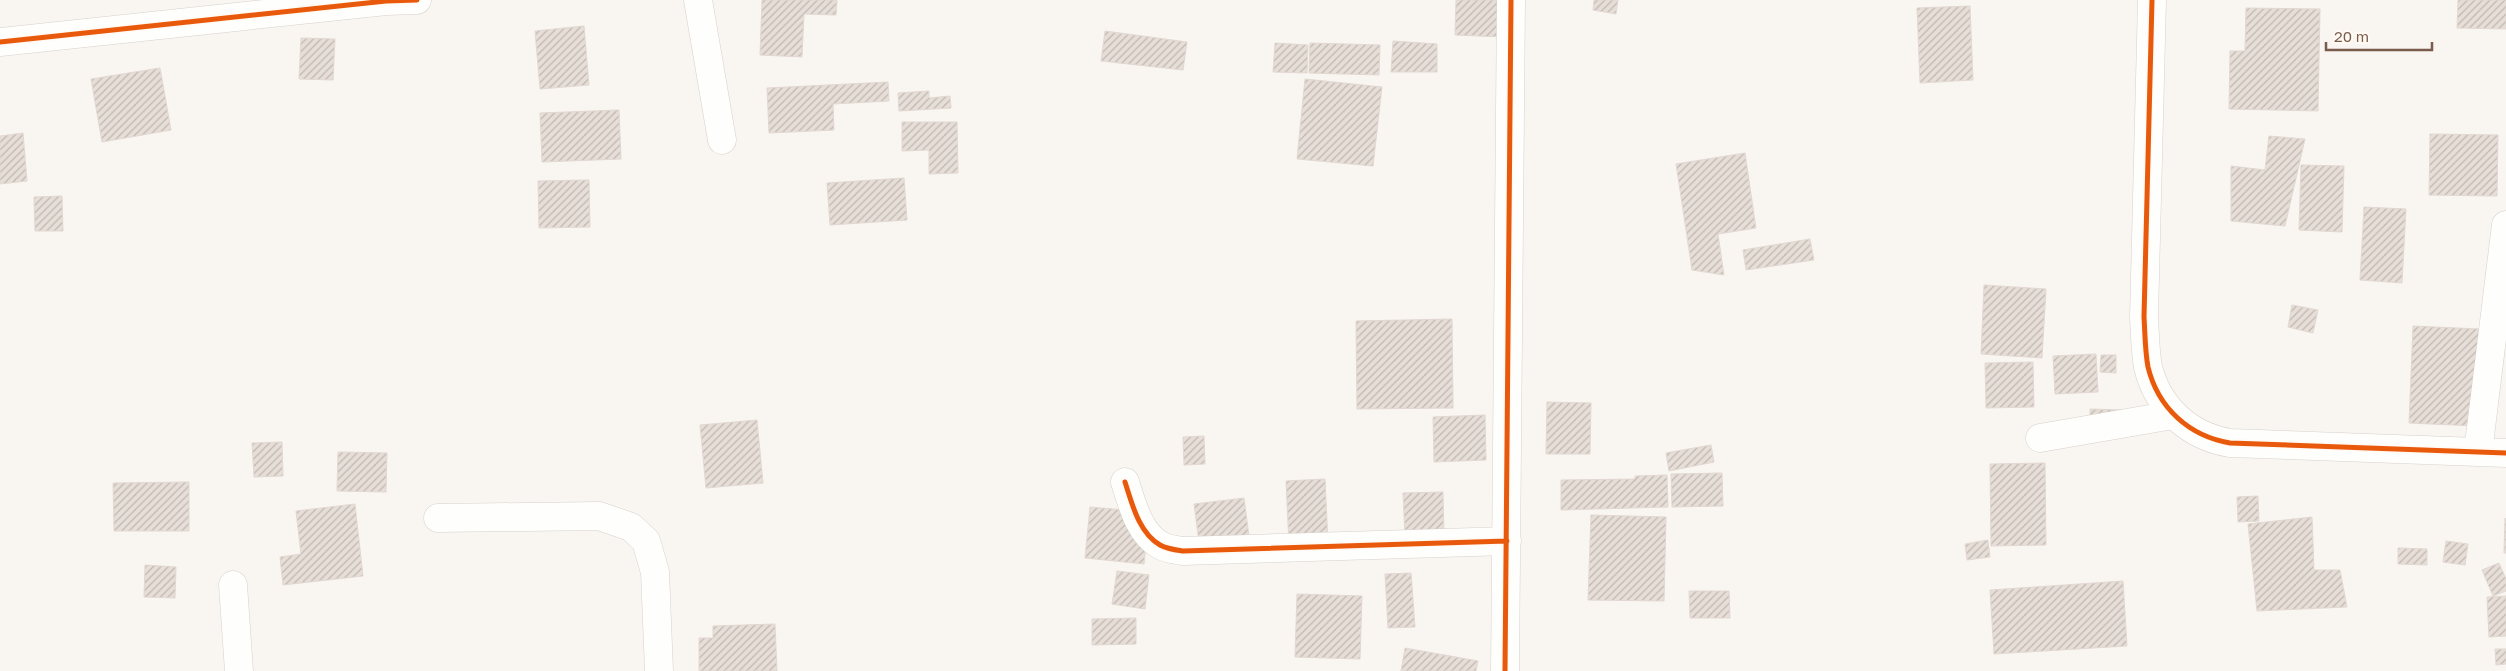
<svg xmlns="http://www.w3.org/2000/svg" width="2506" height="671" font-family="'Golos Text',sans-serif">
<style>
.building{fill:url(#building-hatch);stroke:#e2d8d2}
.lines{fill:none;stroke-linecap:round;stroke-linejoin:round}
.minor-casing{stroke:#d7d1cb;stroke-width:29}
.minor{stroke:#fefefd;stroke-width:28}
.cycleway-casing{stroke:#fffaf3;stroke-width:8}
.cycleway{stroke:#e8590c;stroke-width:5}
</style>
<defs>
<pattern id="building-hatch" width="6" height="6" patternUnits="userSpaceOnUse" patternTransform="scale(1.25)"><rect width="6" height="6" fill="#e6ded7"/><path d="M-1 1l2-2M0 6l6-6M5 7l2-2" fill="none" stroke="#bfb7b1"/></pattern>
</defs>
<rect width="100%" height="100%" fill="#f9f5f0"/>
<path class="building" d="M762,0H837L836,15L804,14L802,57L760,55Z
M1456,0H1504L1503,37L1455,35Z
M1594,0H1618L1616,14L1593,10Z
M2458,0H2506V29L2457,28Z
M1970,6L1973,80L1920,83L1917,8Z
M2246,8L2320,9L2318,111L2229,109L2230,51H2245Z
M584,26L589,85L540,89L535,31Z
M1105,31L1187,42L1183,70L1101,61Z
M301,38L335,39L333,80L299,79Z
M1393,41L1437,44V72H1391Z
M1275,43L1308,45L1307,73L1273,72Z
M1310,43L1380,45L1379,75L1309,73Z
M160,68L171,130L102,142L91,79Z
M1305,79L1382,87L1373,166L1297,159Z
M888,82L889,101L833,104L834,130L769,133L767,88Z
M929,91V98L950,96L951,108L899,111L898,93Z
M619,110L621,159L542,162L540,113Z
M902,122H957L958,173L929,174V150L902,151Z
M23,133L27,181L0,184V136Z
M2430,134L2498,135L2497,196L2429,195Z
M2269,136L2305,139L2285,226L2231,221V166L2265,170Z
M1745,153L1756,228L1718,234L1724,275L1692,270L1676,164Z
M2301,165L2344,166L2342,232L2299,230Z
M904,178L907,220L830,225L827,183Z
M589,180L590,227L539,228L538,181Z
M62,196L63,231H35L34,197Z
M2364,207L2406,209L2402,283L2360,280Z
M1810,239L1814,260L1746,270L1743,250Z
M1984,285L2046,289L2042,358L1981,354Z
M2292,305L2318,310L2313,333L2288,327Z
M1452,319L1453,408L1357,409L1356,321Z
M2413,326L2479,329L2475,426L2409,423Z
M2096,354L2098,392L2055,394L2053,356Z
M2101,355H2116V373L2100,372Z
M2033,362L2034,407L1986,408L1985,363Z
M1547,402L1591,403L1590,454H1546Z
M2090,409L2121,410L2120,427L2090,426Z
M1485,415L1486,460L1434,462L1433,417Z
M757,420L763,483L706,488L700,425Z
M1204,436L1205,464L1184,465L1183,437Z
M282,442L283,476L254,477L252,443Z
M1711,445L1714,462L1669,471L1666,453Z
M338,452L387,453L386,492L337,491Z
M2045,463L2046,545L1991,546L1990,464Z
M1722,473L1723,506L1672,507L1671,474Z
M1667,475L1668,507L1561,510V480L1635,479V476Z
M1325,479L1328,542L1289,544L1286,481Z
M189,482V531H114L113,483Z
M1443,492L1444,536L1405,537L1403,493Z
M2258,496L2259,521L2238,522L2237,497Z
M1244,498L1250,544L1200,550L1194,504Z
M355,504L363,576L283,585L280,557L301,554L296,511Z
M1090,507L1149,512L1144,564L1085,558Z
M1591,515L1666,517L1664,601L1588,600Z
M2312,517L2314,570H2340L2347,607L2257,611L2248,524Z
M2505,518L2506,519V553H2504Z
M1988,540L1990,557L1967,560L1965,544Z
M2446,541L2468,544L2465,565L2443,562Z
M2398,548L2427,549V565L2398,564Z
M2499,563L2506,579V591L2493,596L2482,570Z
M145,565L176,567L175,598L144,597Z
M1117,571L1149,575L1145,609L1112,604Z
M1411,573L1415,627L1388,628L1385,574Z
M2123,581L2127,646L1994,654L1990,590Z
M1689,591H1729L1730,618H1690Z
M1297,594L1362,596L1360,659L1295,657Z
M2506,596V636L2489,637L2487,597Z
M1136,618V644L1092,645V619Z
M775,624L777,671H699V638H713V626Z
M1405,648L1478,661L1476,671H1401Z
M2495,649H2506V664L2496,665Z"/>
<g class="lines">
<g class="minor-casing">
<path id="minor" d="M698,0L722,140
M2152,0L2144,317C2145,333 2145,351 2148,367C2158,408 2189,436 2230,443L2506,453
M0,42L386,1L417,0
M2040,438L2173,415
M2478,452L2506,225
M1125,482C1132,504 1139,533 1160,545C1167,549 1176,550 1183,551L1507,541
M438,518L599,516L631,527L646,541L655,572L659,671
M233,585L239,671
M1505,671L1511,0"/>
</g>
<use href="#minor" class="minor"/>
<g class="cycleway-casing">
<path id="cycleway" d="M2152,0L2144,317C2145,333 2145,351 2148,367C2158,408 2189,436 2230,443L2506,453
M0,42L386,1L417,0
M1125,482C1132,504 1139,533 1160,545C1167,549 1176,550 1183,551L1507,541
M1505,671L1511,0"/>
</g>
<use href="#cycleway" class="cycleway"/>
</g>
<path d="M2326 42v8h106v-8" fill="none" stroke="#7a5c4d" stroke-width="2.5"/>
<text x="2334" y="42" font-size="15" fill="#7a5c4d" stroke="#fffaf3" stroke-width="4" paint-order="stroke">20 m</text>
</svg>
